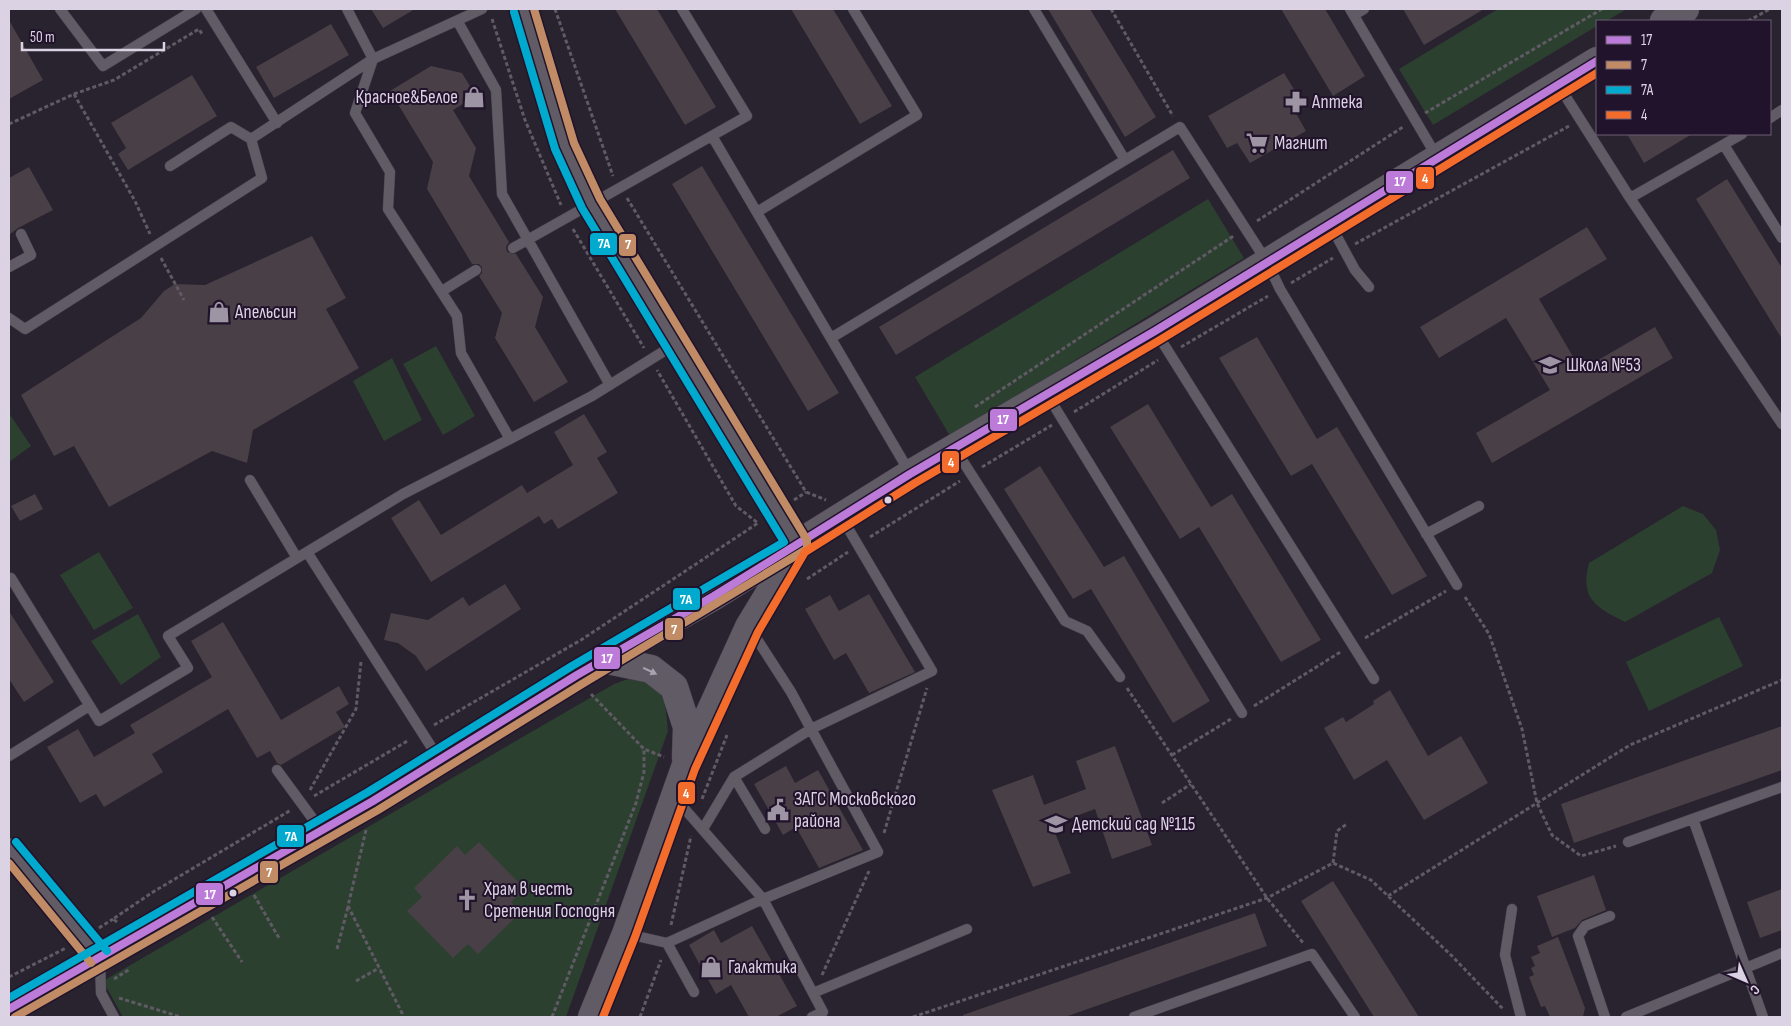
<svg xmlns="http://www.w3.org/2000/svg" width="1791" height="1026" font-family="'Sofia Sans Condensed',sans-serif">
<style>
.green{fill:#2b402f}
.building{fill:#493f47}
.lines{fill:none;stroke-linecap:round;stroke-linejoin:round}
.lane-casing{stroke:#463f4c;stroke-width:11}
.street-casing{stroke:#463f4c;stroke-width:22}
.secondary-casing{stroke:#463f4c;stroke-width:29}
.path{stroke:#605a65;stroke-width:3;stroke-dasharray:4 2.5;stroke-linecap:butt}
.lane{stroke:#615b66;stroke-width:10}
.street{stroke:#615b66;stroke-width:21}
.secondary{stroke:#615b66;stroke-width:28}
.bus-1-casing{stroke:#20132b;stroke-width:11}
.bus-2-casing{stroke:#20132b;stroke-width:11}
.bus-3-casing{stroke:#20132b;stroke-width:11}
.bus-4-casing{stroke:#20132b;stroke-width:11}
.bus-1{stroke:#bd7bd9;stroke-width:8}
.bus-2{stroke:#c18c65;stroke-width:8}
.bus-3{stroke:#00a9ce;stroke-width:8}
.bus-4{stroke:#f36c2b;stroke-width:8}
.oneway{fill:#aaa2b1}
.bus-dot{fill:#dbd2e3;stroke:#20132b;stroke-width:2}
.labels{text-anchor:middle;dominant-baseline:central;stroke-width:4;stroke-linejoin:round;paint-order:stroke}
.poi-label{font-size:19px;fill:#dbd2e3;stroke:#20132b;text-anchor:start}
.line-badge{stroke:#20132b;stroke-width:2}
.badge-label{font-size:14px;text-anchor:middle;font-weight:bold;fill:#fff}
</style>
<rect width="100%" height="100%" fill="#29222f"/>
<path class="green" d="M1498,9H1627L1606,21H1597V26L1433,125L1399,69Z
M1208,199L1244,258L950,436L915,377Z
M436,346L475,416L443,435L403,364Z
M392,358L422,420L384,441L353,381Z
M9,413L31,446L9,462Z
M1683,506L1703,514L1716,530L1720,550L1712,573L1625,622C1595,607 1580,599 1589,563Z
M99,552L133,608L94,630L60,575Z
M138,614L161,657L121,685L91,641Z
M1719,617L1743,666L1649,711L1626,662Z
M634,677C664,684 666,703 668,731L566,1017H123L103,981L614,684Z"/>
<path class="building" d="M371,9H415L383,28Z
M615,9H657L716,107L685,125Z
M791,9H833L892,106L860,124Z
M1048,9H1090L1156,117L1125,137Z
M1281,9H1325L1365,76L1333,96Z
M1403,9H1484L1424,45Z
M9,20L43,80L9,99Z
M331,24L349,55L274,98L256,67Z
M431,66L462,73L476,96L453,110L476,148L469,176L509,242L506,247L507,252L516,254L543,297L535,327L568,382L534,402L495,338L502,313L479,276L482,273V267L479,264H472L427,189L433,162L390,91Z
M1284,73L1303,104L1294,110L1306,131L1250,163L1237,143L1227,148L1208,116Z
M192,75L217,116L128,170L118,154L126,148L111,123Z
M1627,134H1692L1644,163Z
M1173,150L1190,178L896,355L879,327Z
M702,166L839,393L808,411L672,184Z
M29,167L53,210L18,228L9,235V178Z
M1727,179L1782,268V339L1696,199Z
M1587,227L1607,259L1539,299L1581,370L1655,327L1673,358L1492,463L1476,433L1550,390L1506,318L1439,358L1420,327Z
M312,236L346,298L326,309L359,368L253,430L247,463L212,451L109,507L74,446L54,456L21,395L141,318L164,291L175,284L205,285Z
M1257,337L1317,439L1337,427L1427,576L1392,595L1312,464L1291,476L1219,358Z
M1148,404L1211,507L1232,494L1321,640L1281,662L1199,527L1180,539L1110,427Z
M584,414L607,452L597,458L618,493L558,529L552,519L544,524L539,516L431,582L391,518L419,500L441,535L522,485L527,493L573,465L554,432Z
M1040,466L1104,567L1124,556L1210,701L1173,723L1091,589L1073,599L1004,489Z
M35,494L43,509L20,521L11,506Z
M505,584L521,609L426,671L416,656L398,643L384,640L391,613L428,620L463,597L469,606Z
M869,594L915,672L869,693L846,653L834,660L805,609L830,595L839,611Z
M9,611L54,682L24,702L9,679Z
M223,622L281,720L339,686L349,704L336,712L345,727L281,765L277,763L270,751L257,758L228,709L152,754L163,772L104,807L96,794L80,803L47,747L78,729L94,757L135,733L130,725L212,677L191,641Z
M1390,690L1428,756L1461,736L1488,783L1424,820L1387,760L1354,780L1324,728L1343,717L1346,722L1374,704L1373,701Z
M1782,726V770L1574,843L1561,804Z
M1115,746L1152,845L1112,859L1095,809L1052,825L1071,873L1033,887L992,790L1033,775L1044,805L1086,789L1076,761Z
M786,766L795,783L818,770L863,850L819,868L796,827L783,835L754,784Z
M479,842L525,889L511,902L521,912L478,954L468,944L453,958L407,911L422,897L414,888L457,846L465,855Z
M1594,875L1606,910L1582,920L1575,928L1552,937L1537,896Z
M1333,881L1419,1017H1374L1301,901Z
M1782,889V930L1760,938L1747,902Z
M1255,913L1267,946L1065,1017H963V1015Z
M752,926L797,1006L776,1017H749L731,985L716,994L689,945L714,930L721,943Z
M1558,937L1585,1008L1583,1017H1550L1545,1006L1541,1007L1529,977L1534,975L1531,968L1535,966L1531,957L1540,953L1537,946Z"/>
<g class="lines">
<g class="lane-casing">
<path id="lane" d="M60,9L103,66L196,9
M206,9L277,123
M347,9L373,59L482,9
M1034,9L1125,160L1180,127L1267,262L1280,289L1457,585
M1350,9L1437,157
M1354,15L1364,9
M458,22L496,90L502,194L610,385
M373,59L355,113L390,172L388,209L457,316L461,353L510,439L592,396L677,343
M1559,86L1630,198L1742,134
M1770,118L1782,110
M712,136L910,473
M1724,145L1782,238
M170,166L231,127L251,139
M1630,198L1782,424
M757,212L917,115L853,9
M1330,224L1355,270L1369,287
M513,248L747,116L682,9
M9,267L31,255L21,234
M442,291L476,270
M9,318L25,329L262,178L251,139L373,59
M1156,332L1374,679
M831,338L1125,160
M1048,396L1242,713
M955,449L1065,621L1087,631L1120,677
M250,480L297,558
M1426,534L1479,506
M307,552L439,759
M9,579L11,578L99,721L188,668L168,636L403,494L510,439
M751,630L791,692L811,729L932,671L842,518
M9,756L89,706
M277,770L321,830
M734,777L765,829
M1693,819L1763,1017
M703,829L734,777L811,729L878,852L763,899L823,1012L812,1017
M1628,842L1782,787
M1512,909L1505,955L1521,1017
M628,934L667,943L763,899L676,799
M667,943L694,992
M100,961L101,993L114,1017
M813,993L967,929
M1134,1017L1312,954L1355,1017
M1605,1017L1578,936L1585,926L1610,916
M1626,1017L1782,953"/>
</g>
<g class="street-casing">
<path id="street" d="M524,9L565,146L591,204L798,545
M9,849L27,868L99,957"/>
</g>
<g class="secondary-casing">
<path id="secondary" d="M1664,21L1685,9
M603,659L651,669L674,687L687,727L686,758
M9,1009L373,801L577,675L714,596L910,474L1155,331L1597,61
M592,1017L626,934L686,765L749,627L797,548"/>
</g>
<path class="path" d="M555,9L613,176
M1111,9L1173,116
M492,19L525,120L561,205
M1748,21L1770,9
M74,94L135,201L150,234
M1425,113L1602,9
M9,124L74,94L114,80L199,29L202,34
M627,198L806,492L826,500
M1257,221L1403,127
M573,229L644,348
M1355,244L1569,126
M161,258L184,300
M1291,283L1333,258
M1181,347L1268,296
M975,407L1235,235
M1074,412L1158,360
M982,467L1052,425
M794,500L806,492
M870,537L960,481
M807,579L848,552
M1465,597L1489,634L1522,729L1537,803L1552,835L1581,856L1616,846
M1365,638L1446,591
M1127,688L1267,898L1304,944
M591,694L644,749L664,757
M1254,706L1342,651
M434,725L581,640L758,523L736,506L657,370
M1172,755L1231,719
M310,790L356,709L361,662
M314,796L409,740
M702,799L727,735
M1162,803L1191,784
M366,830L348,906L402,1013L401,1017
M884,833L927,688
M1333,863L1337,831L1347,824
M254,895L279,938
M1388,896L1630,745L1782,680
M212,917L242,962
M117,922L113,919L153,892L291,810
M671,925L691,836
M99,928L113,919
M337,949L348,907
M822,975L869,871
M9,977L66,948
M114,979L130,969
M356,981L379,968
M119,998L181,1017
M552,1017L636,803L644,772V749
M640,1017L661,960
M913,1017L1267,898L1333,863L1371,880L1451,955L1503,1009"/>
<use href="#lane" class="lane"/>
<use href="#street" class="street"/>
<use href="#secondary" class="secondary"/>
<g class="bus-1-casing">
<path id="bus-1" d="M9,1009L373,801L577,675L714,596L910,474L1155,331L1597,61"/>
</g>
<g class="bus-2-casing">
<path id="bus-2" d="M9,863L91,963
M15,1017L378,810L582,684L807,549V540L600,199L574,143L534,9"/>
</g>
<g class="bus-3-casing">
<path id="bus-3" d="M16,842L107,951
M9,998L368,792L572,666L784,542L582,208L555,149L514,12"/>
</g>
<g class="bus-4-casing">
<path id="bus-4" d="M603,1017L635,937L695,769L758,632L805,552L915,483L1160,340L1597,73"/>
</g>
<use href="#bus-1" class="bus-1"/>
<use href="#bus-2" class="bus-2"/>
<use href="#bus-3" class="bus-3"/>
<use href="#bus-4" class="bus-4"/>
</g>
<defs><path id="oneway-solid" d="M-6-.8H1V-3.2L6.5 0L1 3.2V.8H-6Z" transform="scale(1.25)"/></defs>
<use class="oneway" href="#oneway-solid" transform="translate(650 671) rotate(25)"/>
<defs>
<g id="shop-bare" transform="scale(1.725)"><path d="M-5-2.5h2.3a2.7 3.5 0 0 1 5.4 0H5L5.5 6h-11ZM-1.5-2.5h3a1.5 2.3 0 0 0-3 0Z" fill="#9d94a4" stroke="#20132b" stroke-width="2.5" paint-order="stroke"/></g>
<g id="pharmacy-bare" transform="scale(1.725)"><path d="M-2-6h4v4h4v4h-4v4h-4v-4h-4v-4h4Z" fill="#9d94a4" stroke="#20132b" stroke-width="2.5" paint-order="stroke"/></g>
<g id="supermarket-bare" transform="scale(1.725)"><path d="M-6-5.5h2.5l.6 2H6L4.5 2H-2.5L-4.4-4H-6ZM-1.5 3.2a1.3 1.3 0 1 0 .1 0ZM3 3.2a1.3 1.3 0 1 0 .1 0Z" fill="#9d94a4" stroke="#20132b" stroke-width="2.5" paint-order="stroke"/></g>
<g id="school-bare" transform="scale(1.725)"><path d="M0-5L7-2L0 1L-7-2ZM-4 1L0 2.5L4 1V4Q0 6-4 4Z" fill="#9d94a4" stroke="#20132b" stroke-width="2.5" paint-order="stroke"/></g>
<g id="civic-bare" transform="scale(1.725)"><path d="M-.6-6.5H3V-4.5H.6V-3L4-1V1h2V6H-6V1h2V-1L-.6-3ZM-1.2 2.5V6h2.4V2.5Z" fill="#9d94a4" stroke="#20132b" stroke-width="2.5" paint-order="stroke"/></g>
<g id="church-bare" transform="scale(1.725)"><path d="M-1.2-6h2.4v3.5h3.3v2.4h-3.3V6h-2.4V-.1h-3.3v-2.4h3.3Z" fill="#9d94a4" stroke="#20132b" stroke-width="2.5" paint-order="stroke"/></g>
</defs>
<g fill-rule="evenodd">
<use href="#shop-bare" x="474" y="97"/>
<use href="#pharmacy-bare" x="1296" y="102"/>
<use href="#supermarket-bare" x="1257" y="143"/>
<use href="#shop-bare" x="219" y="312"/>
<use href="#school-bare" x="1550" y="365"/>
<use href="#civic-bare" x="778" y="810"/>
<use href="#school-bare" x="1056" y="824"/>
<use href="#church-bare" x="467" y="900"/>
<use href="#shop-bare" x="711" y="967"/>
</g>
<g class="bus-dot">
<circle cx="888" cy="500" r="4.5"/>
<circle cx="233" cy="893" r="4.5"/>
</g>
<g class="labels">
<g class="poi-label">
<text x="458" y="97" text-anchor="end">Красное&amp;Белое</text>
<text x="1312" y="102">Аптека</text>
<text x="1274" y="143">Магнит</text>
<text x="235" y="312">Апельсин</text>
<text x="1566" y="365">Школа №53</text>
<text x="794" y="799">ЗАГС Московского<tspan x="794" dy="22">района</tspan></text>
<text x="1072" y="824">Детский сад №115</text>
<text x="484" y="889">Храм в честь<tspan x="484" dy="22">Сретения Господня</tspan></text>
<text x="728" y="967">Галактика</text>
</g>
</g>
<g class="line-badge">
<rect x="1415" y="166" width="20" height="24" rx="5" fill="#f36c2b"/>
<rect x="1385" y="170" width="29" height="24" rx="5" fill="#bd7bd9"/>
<rect x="589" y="232" width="29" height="24" rx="5" fill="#00a9ce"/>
<rect x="618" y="233" width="19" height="24" rx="5" fill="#c18c65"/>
<rect x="989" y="408" width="29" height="24" rx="5" fill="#bd7bd9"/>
<rect x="941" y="450" width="19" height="24" rx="5" fill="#f36c2b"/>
<rect x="672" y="587" width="29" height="24" rx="5" fill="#00a9ce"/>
<rect x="664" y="617" width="20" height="24" rx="5" fill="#c18c65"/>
<rect x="593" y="646" width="28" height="24" rx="5" fill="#bd7bd9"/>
<rect x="677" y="781" width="19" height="24" rx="5" fill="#f36c2b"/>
<rect x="276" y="824" width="29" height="24" rx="5" fill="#00a9ce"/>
<rect x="259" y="860" width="20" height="24" rx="5" fill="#c18c65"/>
<rect x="195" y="882" width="29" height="24" rx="5" fill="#bd7bd9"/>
</g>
<g class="badge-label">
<text x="1425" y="183">4</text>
<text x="1400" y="186">17</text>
<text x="604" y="248">7А</text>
<text x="628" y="249">7</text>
<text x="1003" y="424">17</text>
<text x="951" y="467">4</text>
<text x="686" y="604">7А</text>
<text x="674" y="634">7</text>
<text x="607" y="663">17</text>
<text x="686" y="798">4</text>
<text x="291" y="841">7А</text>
<text x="269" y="877">7</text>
<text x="210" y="899">17</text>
</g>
<rect width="1791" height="1026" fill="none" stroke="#dbd2e3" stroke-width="20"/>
<rect x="1596" y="20" width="175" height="115" fill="#20132b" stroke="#6b5f75"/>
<rect x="1606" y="36" width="25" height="8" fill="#bd7bd9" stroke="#6b5f75"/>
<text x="1641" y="45" font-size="15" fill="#dbd2e3">17</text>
<rect x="1606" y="61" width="25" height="8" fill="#c18c65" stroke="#6b5f75"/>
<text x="1641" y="70" font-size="15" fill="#dbd2e3">7</text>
<rect x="1606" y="86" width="25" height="8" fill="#00a9ce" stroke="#6b5f75"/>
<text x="1641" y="95" font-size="15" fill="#dbd2e3">7А</text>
<rect x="1606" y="111" width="25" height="8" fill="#f36c2b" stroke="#6b5f75"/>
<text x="1641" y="120" font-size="15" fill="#dbd2e3">4</text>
<g transform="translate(1746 981) rotate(135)" stroke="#20132b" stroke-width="4" paint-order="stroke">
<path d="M0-4L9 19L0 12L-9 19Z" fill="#dbd2e3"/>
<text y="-8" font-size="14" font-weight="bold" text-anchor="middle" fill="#dbd2e3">С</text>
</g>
<path d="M22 42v8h142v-8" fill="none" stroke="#dbd2e3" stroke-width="2.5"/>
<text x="30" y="42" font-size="15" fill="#dbd2e3" stroke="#20132b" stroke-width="4" paint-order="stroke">50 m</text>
</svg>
